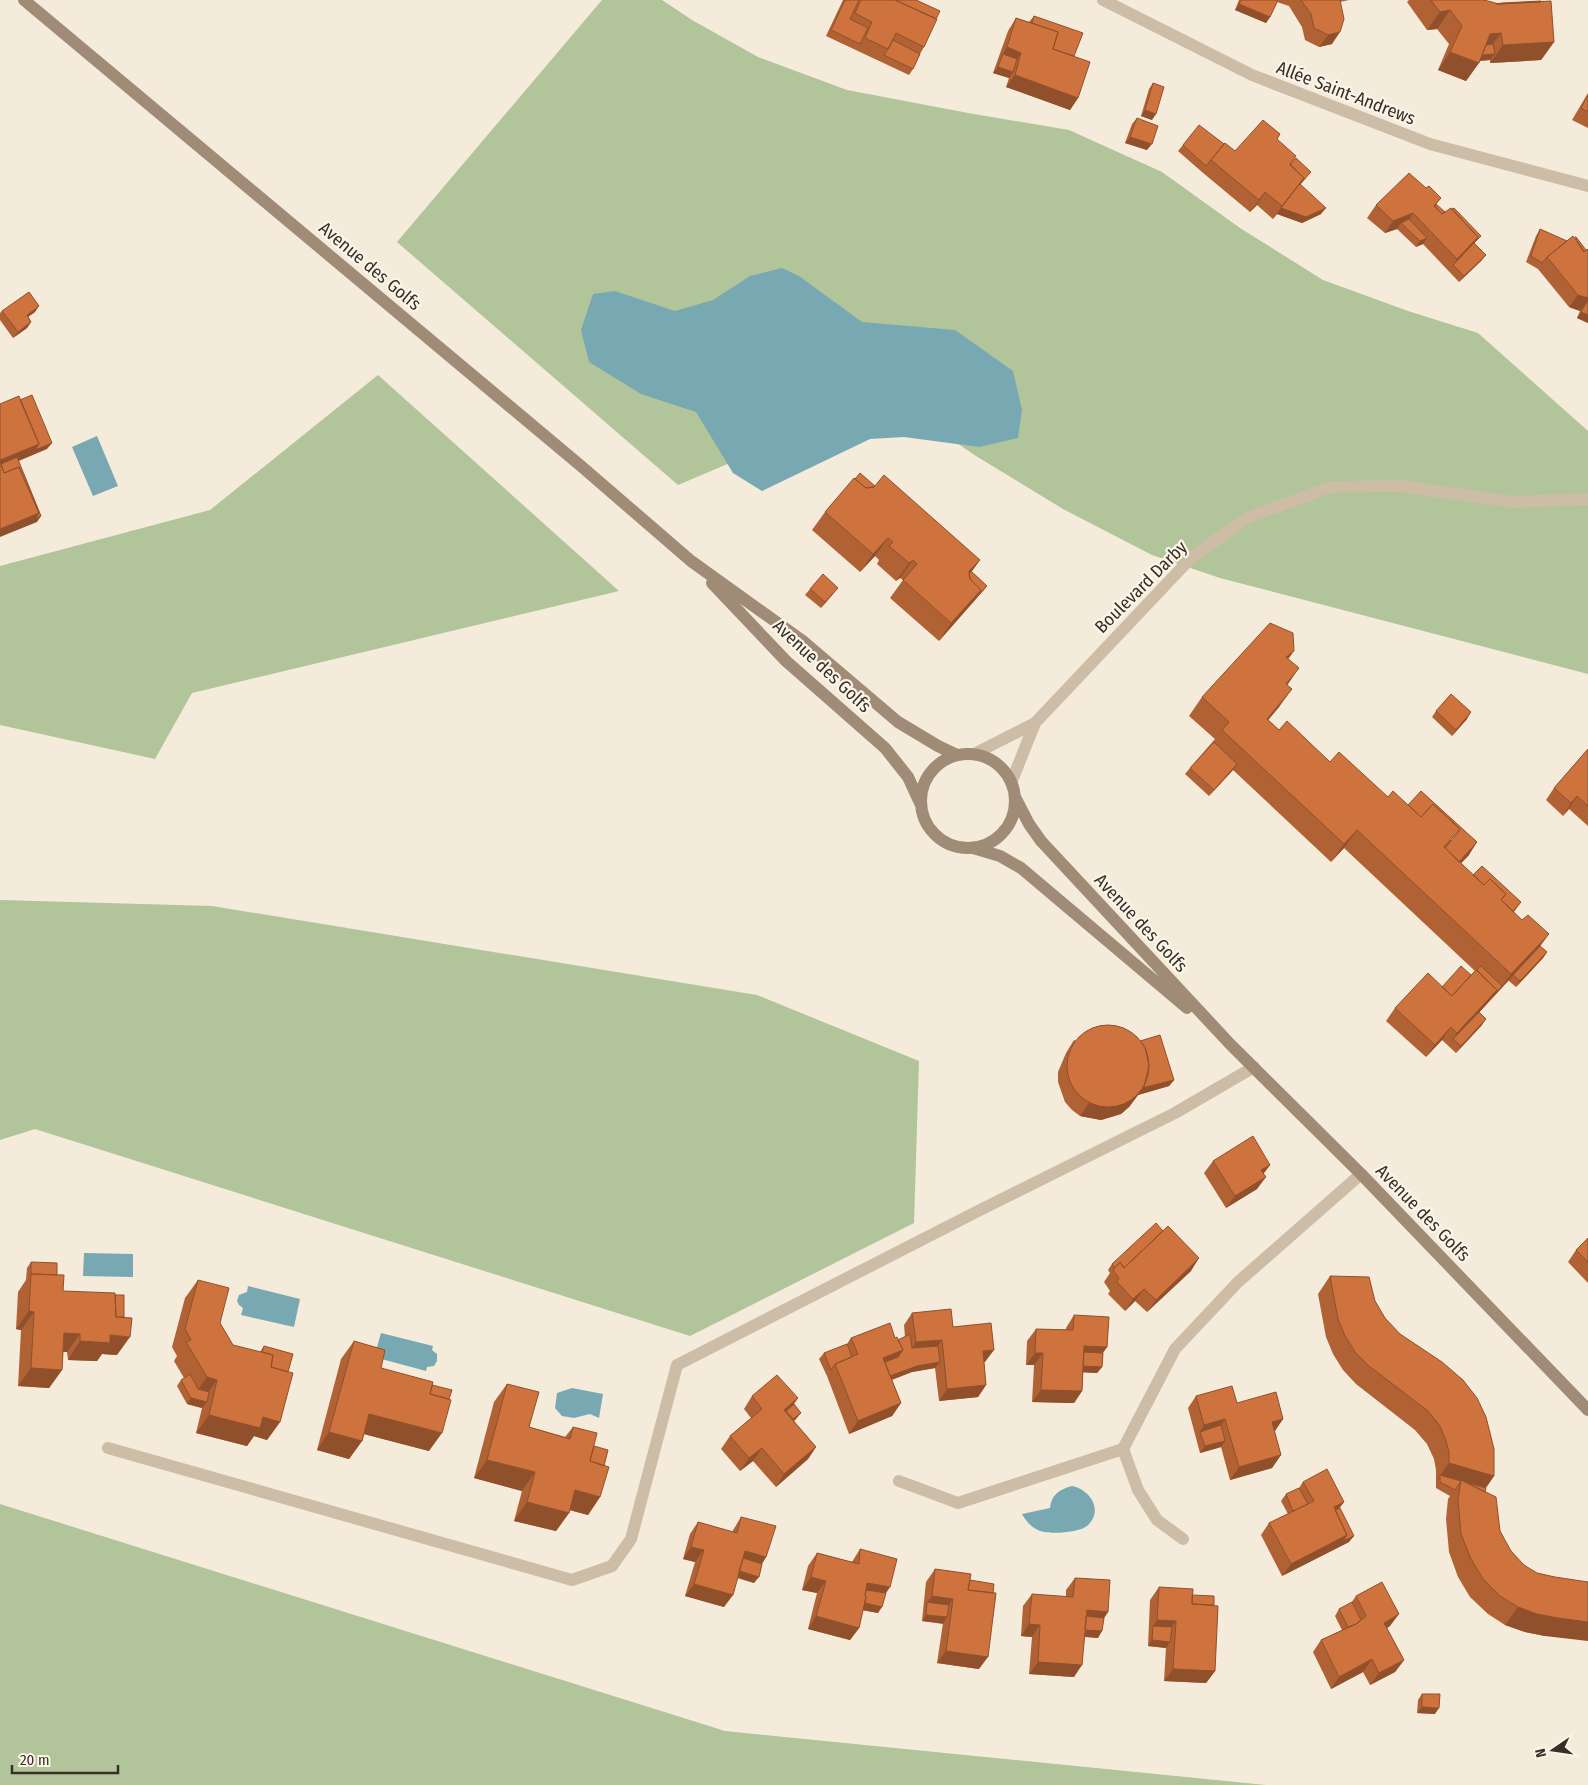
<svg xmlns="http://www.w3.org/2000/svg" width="1588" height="1785" font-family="'Fira Sans Condensed',sans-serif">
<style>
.green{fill:#b1c49a}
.water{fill:#78a9b3}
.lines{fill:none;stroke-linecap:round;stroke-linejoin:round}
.minor{stroke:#cdbca6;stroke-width:12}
.secondary{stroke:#a08b77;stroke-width:12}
.wall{fill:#b16235}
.shaded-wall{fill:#90502b}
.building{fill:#ce723e;stroke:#90502b}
.labels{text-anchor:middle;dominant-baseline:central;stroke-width:4.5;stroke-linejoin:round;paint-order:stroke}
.street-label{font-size:18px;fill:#382f27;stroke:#fbf4e8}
</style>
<rect width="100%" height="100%" fill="#f4ebdb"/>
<path class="green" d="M602,0H662L692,20L758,57L847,90L968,113L1069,130L1162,172L1240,228L1323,280L1408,311L1478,333L1588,431V674L1220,578L1152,555L1063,509L976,456L923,420L833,419L678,485L397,242Z
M378,375L619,591L192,693L155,759L0,725V566L210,510Z
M0,900L212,906L757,995L919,1061L914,1223L690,1336L35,1129L0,1140Z
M0,1504L725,1731L1266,1785H0Z"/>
<path class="water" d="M782,268L799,276L862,322L955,330L1013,371L1022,410L1018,438L979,447L904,437L870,439L762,491L733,473L696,412L641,394L589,362L581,330L593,294L615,291L675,311L713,300L750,276Z
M97,436L118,486L93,496L72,447Z
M84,1253L133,1254V1277L83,1276Z
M248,1286L300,1299L294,1327L241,1315L243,1308L239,1305L237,1301L239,1295L247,1292Z
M381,1333L433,1346L432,1350L437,1354V1361L434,1366L427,1367L426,1371L374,1357Z
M572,1388L603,1394L599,1418L590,1414L574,1418L562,1416L555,1408L557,1393Z
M1072,1486C1091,1490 1104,1511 1087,1526C1078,1533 1047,1535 1038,1530C1030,1526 1026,1521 1022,1514L1050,1508C1051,1495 1060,1489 1072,1486Z"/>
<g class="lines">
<path class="minor" d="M1103,0L1252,75L1430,144L1588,186
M974,754L1035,723L1191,558L1247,518L1330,487L1400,486L1514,502L1588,499
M1011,783L1035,723
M108,1448L572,1580L612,1566L631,1539L677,1365L982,1209L1175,1113L1254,1067
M1123,1449L1138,1490L1157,1520L1183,1539
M899,1481L958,1503L1123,1449L1175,1349L1238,1282L1361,1174"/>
<path class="secondary" d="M24,0L581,466L691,561L804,642L898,722L938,746L957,755
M712,583L786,661L885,748L908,777L920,803
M921 801a47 47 0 1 1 94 0a47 47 0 1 1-94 0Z
M1015,797L1029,824L1041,841L1230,1044L1361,1174L1588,1410
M973,848L1000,856L1021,868L1187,1008"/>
</g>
<path class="wall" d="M843,0H916L924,47L920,54L913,69L909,75L826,36Z
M1239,0H1349L1340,2L1332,44L1319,47L1305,40L1302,27L1289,6L1277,2L1270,17L1266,23L1235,10Z
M1409,0H1484L1554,42L1541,60L1490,63V60L1480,61L1466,81L1438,70L1449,44L1437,29L1427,30L1407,2Z
M1034,16L1074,56L1078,98L1070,110L1006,87L1009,78L993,73L1008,31L1016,18L1029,22Z
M1153,83L1152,120L1141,116L1149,89Z
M1588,93V128L1572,120Z
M1137,118L1147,150L1125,143L1132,124Z
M1277,139L1291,164L1306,178L1300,185L1321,214L1302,223L1277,214L1273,219L1257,205L1250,212L1202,172L1178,151L1183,145L1224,144L1235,151Z
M1426,188L1441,198L1436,204L1486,255L1481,261L1459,282L1423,244L1416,247L1397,229L1385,233L1367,218L1376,205Z
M1540,229L1586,250L1588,249V323L1577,318L1580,311L1569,307L1538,269L1526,262L1536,236Z
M2,311L35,312L28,317L31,322L27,328L13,338L0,320V313Z
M855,479L875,486L980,560L971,572L987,586L982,592L939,641L890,598L903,580L900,578L896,581L877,564L879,560L875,556L860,572L812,530L825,512Z
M810,589L833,594L821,608L805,595Z
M1288,659L1287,685L1279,707L1268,720L1279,730L1388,797L1408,805L1469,855L1461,863L1473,875L1521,902L1514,912L1540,946L1547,952L1543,958L1516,987L1509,981V980L1479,1012L1482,1025L1456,1053L1442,1040L1426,1057L1386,1021L1395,1008L1442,987L1471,975L1475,971L1344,848L1331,862L1233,770L1209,796L1185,774L1190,768L1215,739L1189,716L1202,697Z
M1436,711L1467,719L1452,736L1432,717Z
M1588,749V826L1569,809L1563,816L1546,800L1554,788Z
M1074,1040L1174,1080L1169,1086L1138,1095L1129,1107L1121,1114L1101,1120L1080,1116L1072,1110L1065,1102L1058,1082V1072L1066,1053Z
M1213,1161L1270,1165L1263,1174L1257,1189L1226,1208L1204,1173Z
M1588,1238V1283L1568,1262L1576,1250Z
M31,1262L57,1275L63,1291L117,1355L102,1354L97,1361L68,1360L67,1352H63L62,1370L49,1388L18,1386L21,1330L16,1329L18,1292L26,1280L27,1268Z
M1112,1264L1191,1271L1147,1312L1135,1301L1125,1311L1108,1294L1110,1291L1104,1282L1110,1273L1108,1270Z
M1330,1276L1375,1301L1385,1318L1494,1476L1486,1488L1485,1492L1500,1531L1545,1636L1525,1632L1505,1625L1488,1614L1470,1597L1458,1577L1449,1552L1446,1519L1448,1499L1450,1496L1436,1488V1470L1434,1459L1427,1444L1415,1430L1356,1384L1343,1370L1333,1354L1326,1337L1318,1294Z
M198,1280L220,1323L233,1345L260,1352L264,1346L288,1372L280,1422L267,1440L254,1436L247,1446L196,1433L202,1408L187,1404L177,1386L181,1380L184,1378L174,1361L177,1356L172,1347L185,1298Z
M912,1313L953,1327L985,1362H984L986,1385L978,1397L939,1401L935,1368L912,1372L892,1380L901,1403L892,1416L849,1434L827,1376L819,1359L824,1353L847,1344L851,1338H895L898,1340L905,1337L904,1325Z
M1074,1315L1107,1347L1103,1353L1102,1367L1097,1373L1083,1372L1082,1391L1074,1403L1032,1402L1034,1365H1026L1027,1341L1036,1329L1066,1330V1328Z
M354,1341L381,1368L432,1385L429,1451L364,1434L362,1441L349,1459L317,1450L341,1359Z
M507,1384L529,1427L565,1437L573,1427L594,1446L604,1466L600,1497L588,1515L570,1510L569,1513L556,1531L514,1521L522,1491L474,1478L494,1402Z
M752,1396L798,1398L794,1404L796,1419L794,1421L816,1447L808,1459L776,1487L753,1461L740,1471L721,1449L730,1436L751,1418L744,1409Z
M1196,1396L1237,1403L1283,1419L1274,1431L1281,1455L1272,1468L1230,1480L1221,1447L1200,1453L1188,1408Z
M1303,1482L1344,1502L1339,1508L1349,1542L1282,1576L1261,1535L1269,1523L1288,1514L1281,1501L1286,1494L1299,1488Z
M741,1517L766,1557L762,1564L754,1583L737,1578L724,1607L685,1596L695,1562L683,1559L690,1534L698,1522L732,1532Z
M860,1549L890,1587L886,1593L878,1613L863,1610L859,1628L850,1640L808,1629L817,1593L802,1590L808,1566L817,1553L852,1562Z
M935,1569L970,1580L979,1669L937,1663L943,1623L922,1621L926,1582Z
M1075,1578L1108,1612L1104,1618L1098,1638L1085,1637L1074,1677L1029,1674L1032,1637L1021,1636L1023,1606L1032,1594L1066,1597V1590Z
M1159,1587L1192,1595L1215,1671L1206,1683L1164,1681L1166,1647V1648L1148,1646L1150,1600Z
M1356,1596L1390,1626L1387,1628L1404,1660L1395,1672L1370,1685L1363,1672L1331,1689L1313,1652L1321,1640L1342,1630L1335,1616L1339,1609L1351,1603Z
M1422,1694L1435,1714L1417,1713L1418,1700Z"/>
<path class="shaded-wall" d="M1239,4L1270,17L1266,23L1235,10Z
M1450,10L1437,29L1427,30L1440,12Z
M1340,32L1332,44L1319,47L1328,35Z
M1501,33L1488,51L1480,52L1490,34Z
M1554,42L1541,60L1490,63L1503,45Z
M1007,47L1021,53L1013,66L1003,54Z
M1450,52L1479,63L1466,81L1438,70Z
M1495,54L1490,60L1474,61L1479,55Z
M998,67L1013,72L1009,78L993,73Z
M1015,75L1078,98L1070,110L1006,87Z
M1145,110L1156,114L1152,120L1141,116Z
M1130,137L1152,144L1147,150L1125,143Z
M1295,190L1326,208L1321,214L1302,223L1277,214L1273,219L1282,206Z
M1265,192L1257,205L1250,212Z
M1413,213L1405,226L1401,223L1397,229L1385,233L1393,221Z
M1478,237L1470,249L1453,265L1457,259Z
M1427,238L1423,244L1416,247L1420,241Z
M1486,255L1481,261L1459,282L1464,276Z
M1578,295L1588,298V300L1580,311L1569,307Z
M39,306L35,312L22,321L27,315Z
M1581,312L1588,315V323L1577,318Z
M31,322L27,328L13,338L18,332Z
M52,443L47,449L0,469V460L39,444Z
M39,513L41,516L37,522L0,537V529Z
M888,538L875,556L860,572L873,554Z
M913,560L900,578L896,581L909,563Z
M980,560L967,578L969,571Z
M987,586L982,592L939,641L951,623L981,590Z
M838,588L833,594L821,608L825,602Z
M1294,651L1281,669L1286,657Z
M1299,668L1286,687V684Z
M1292,689L1279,707L1259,731L1267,719Z
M1471,712L1467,719L1452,736L1456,730Z
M1237,764L1233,770L1209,796L1214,790Z
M1577,796L1569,809L1563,816L1571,803Z
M1357,830L1344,848L1331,862L1344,844Z
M1477,842L1469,855L1446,879L1454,867Z
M1549,934L1536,952L1513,975L1509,980L1454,1040L1453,1039L1449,1046L1457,1033L1497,990L1502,986L1511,974Z
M1547,952L1543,958L1516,987L1520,981Z
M1486,1019L1482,1025L1456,1053L1461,1046Z
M1451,1027L1442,1040L1426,1057L1435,1045Z
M1174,1080L1169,1086L1138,1095L1129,1107L1121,1114L1101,1120L1080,1116L1089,1103Z
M1270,1165L1261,1177V1170Z
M1266,1177L1257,1189L1226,1208L1235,1196Z
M1199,1258L1191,1271L1147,1312L1156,1300Z
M1144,1289L1135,1301L1125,1311L1133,1299Z
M29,1311L34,1312L21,1330L16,1329Z
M64,1333L80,1334L67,1352L51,1351Z
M110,1335L130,1337L117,1355L102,1354L97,1361L68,1360L80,1341Z
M942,1340L934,1352L908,1354L916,1342Z
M1084,1346L1107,1347L1098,1359L1079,1358Z
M903,1350L894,1363L879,1364L883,1358Z
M994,1350L985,1362L974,1363L983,1351Z
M1035,1353H1043L1034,1365H1026Z
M940,1362L935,1368L912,1372L879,1384L883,1378L917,1366Z
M1079,1366L1102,1367L1097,1373L1075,1372Z
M31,1368L62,1370L49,1388L18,1386Z
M207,1377L217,1380L204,1399L194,1395Z
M986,1385L978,1397L939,1401L947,1389Z
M1041,1390L1082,1391L1074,1403L1032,1402Z
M191,1398L207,1402L202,1408L187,1404Z
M798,1398L789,1410L780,1416L784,1410Z
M901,1403L892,1416L849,1434L858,1421Z
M801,1413L796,1419L782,1430L787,1424Z
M369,1414L442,1433L429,1451L356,1432Z
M209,1415L263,1417L280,1422L267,1440L254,1436L247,1446L196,1433Z
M1225,1419L1217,1432H1200L1204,1425Z
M1283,1419L1275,1431L1263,1435L1272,1422Z
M329,1432L362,1441L349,1459L317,1450Z
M1225,1441L1221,1447L1200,1453L1205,1446Z
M816,1447L808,1459L776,1487L784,1474Z
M762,1448L753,1461L740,1471L749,1458Z
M1281,1455L1272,1468L1230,1480L1239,1467Z
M487,1460L535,1472L522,1491L474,1478Z
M1449,1463L1494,1476L1481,1494L1461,1480L1456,1487L1440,1475L1436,1481Z
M575,1490L600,1497L588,1515L562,1508Z
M527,1502L569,1513L556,1531L514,1521Z
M1344,1502L1335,1514L1334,1507Z
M1347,1535L1354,1536L1349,1542L1282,1576L1291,1564Z
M691,1547L704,1550L695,1562L683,1559Z
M745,1551L766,1557L758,1570L741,1557Z
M737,1570L759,1577L754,1583L733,1576Z
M811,1577L826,1581L817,1593L802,1590Z
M867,1583L890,1587L881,1599L862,1596Z
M694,1584L733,1595L724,1607L685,1596Z
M932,1596L953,1599L945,1611L927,1602L923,1608Z
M861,1602L882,1607L878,1613L856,1609Z
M1518,1607L1588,1622V1641L1545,1636L1525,1632L1505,1625Z
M1087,1610L1108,1612L1100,1624L1082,1616Z
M1399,1614L1390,1626L1375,1635L1384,1623Z
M926,1615L947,1617L943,1624L922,1621Z
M816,1616L859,1628L850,1640L808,1629Z
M1157,1620L1176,1621L1167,1634L1153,1626Z
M1029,1624L1040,1625L1032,1637L1021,1636Z
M1081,1630L1102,1631L1098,1638L1077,1636Z
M1152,1640L1170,1642L1166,1648L1148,1646Z
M946,1651L988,1657L979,1669L937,1663Z
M1372,1659L1363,1672L1331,1689L1339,1677Z
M1404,1660L1395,1672L1370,1685L1379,1673Z
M1038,1662L1082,1665L1074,1677L1029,1674Z
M1173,1669L1215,1671L1206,1683L1164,1681Z
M1422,1707L1439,1708L1435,1714L1417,1713Z"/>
<path class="building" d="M845,0H859L850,19L868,28L860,44L831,30Z
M861,0H895L937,19L924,47L896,33L888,49L865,38L872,22L855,13Z
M895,0H916L940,11L936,19Z
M1241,0H1278L1270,17L1239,4Z
M1301,0H1340L1344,19L1340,32L1328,35L1314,28L1311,14Z
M1431,0H1484L1499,4L1551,1L1554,42L1503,45L1501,33L1490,34L1479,63L1450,52L1462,26L1450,10L1440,12Z
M1541,1V2L1499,4H1496L1502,3Z
M1034,16L1083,33L1074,56L1053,49L1058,32L1032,23Z
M1016,18L1058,32L1053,49L1090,62L1078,98L1015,75L1021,53L1007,47Z
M893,40L920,54L913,69L884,55L888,49Z
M1493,44L1495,54L1482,55L1486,45Z
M1003,54L1017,59L1013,72L998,67Z
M1153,83L1164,87L1156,114L1145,110Z
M1588,95V112L1581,108Z
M1137,118L1158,126L1152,144L1130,137Z
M1263,120L1280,134L1277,139L1296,156L1290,164L1304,178L1282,206L1265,192L1259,200L1211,160L1225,143L1235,151Z
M1199,125L1224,144L1206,166L1183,145Z
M1296,158L1311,172L1300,184L1326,208L1306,217L1281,208L1304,178L1290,165Z
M1409,173L1426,188L1429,186L1441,198L1434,206L1442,214L1451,208L1478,237L1457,259L1413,213L1393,221L1376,205Z
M1436,204L1445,212L1442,214L1435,206Z
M1454,208L1481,236L1474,243L1478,237L1452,209Z
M1409,219L1427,238L1420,241L1401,223Z
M1540,229L1567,241L1547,257L1542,263L1531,256Z
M1573,236L1584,252L1588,249V298L1578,295L1547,257Z
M1575,237H1576L1586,250L1584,252Z
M1474,243L1486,255L1464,276L1453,265Z
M29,292L39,306L27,315L31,322L18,332L2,311Z
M1588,300V315L1581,312Z
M32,395L52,443L35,450L39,444L20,400Z
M19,396L39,444L0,460V404Z
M17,457L41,516L35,519L39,513L19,467L4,473L1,464Z
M0,461L4,473L19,467L39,513L0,529Z
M860,473L875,486L874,487L866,488L855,479Z
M884,475L980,560L969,571L970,579L981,590L951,623L903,580L917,564L913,560L909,563L889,546L893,542L888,538L873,554L825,512L854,478L866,488L874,487Z
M971,571L987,586L973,601L981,590L970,579L969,574Z
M823,574L838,588L825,602L810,589Z
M1270,623L1293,633L1294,651L1286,657L1299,668L1286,684L1292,689L1267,719L1279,730L1287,721L1330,762L1339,752L1388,797L1393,791L1421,817L1433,804L1460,829L1444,847L1484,885L1490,879L1506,894L1501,900L1522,920L1528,915L1549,934L1511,974L1357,830L1344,844L1222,730L1229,722L1202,697Z
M1451,694L1471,712L1456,730L1436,711Z
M1214,742L1237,764L1214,790L1190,768Z
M1588,749V806L1577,796L1571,803L1554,788Z
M1421,791L1477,842L1459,862L1445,848L1456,835L1460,829L1433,804L1421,817L1408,805Z
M1482,866L1521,902L1513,911L1501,900L1506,894L1490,879L1484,885L1473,875Z
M1540,946L1547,952L1520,981L1513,975Z
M1461,966L1471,975L1452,996L1442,987Z
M1481,966L1502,986L1493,996L1497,990L1477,970Z
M1476,970L1497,990L1457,1033L1451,1027L1435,1045L1395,1008L1428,973L1452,996Z
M1479,1012L1486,1019L1461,1046L1453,1039Z
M1067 1066a41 41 0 1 1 82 0a41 41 0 1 1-82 0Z
M1160,1035L1174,1080L1142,1088L1144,1087L1149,1066L1145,1046L1140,1041Z
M1253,1136L1270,1165L1261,1170L1266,1177L1235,1196L1213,1161Z
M1156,1223L1163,1231L1124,1268L1120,1262L1115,1268L1112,1264Z
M1168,1226L1199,1258L1156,1300L1144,1289L1133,1299L1117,1282L1119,1278L1113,1270L1120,1262L1124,1268Z
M1588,1238V1262L1576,1250Z
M31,1262L57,1263V1275L31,1274Z
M31,1274L64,1275L63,1291L115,1293L116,1317L132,1318L130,1337L110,1335V1343L80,1341V1334L64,1333L62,1370L31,1368L34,1312L29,1311Z
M1330,1276L1369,1277L1375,1301L1385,1318L1400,1334L1442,1362L1463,1380L1477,1398L1486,1417L1494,1449V1476L1449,1463V1452L1446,1441L1440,1426L1428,1411L1369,1366L1355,1352L1345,1336L1338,1319Z
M198,1280L229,1288L220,1323L233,1345L273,1355L271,1367L293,1373L280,1422L263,1417L260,1428L209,1415L217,1380L207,1377L186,1342L191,1340L185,1329Z
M115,1295H124V1317H116Z
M951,1309L953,1327L991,1323L994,1350L983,1351L986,1385L947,1389L942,1340L916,1342L912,1313Z
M1074,1315L1109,1317L1107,1347L1084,1346L1082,1391L1041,1390L1043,1353H1035L1036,1329L1073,1330Z
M890,1323L895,1338L897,1337L903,1350L883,1358L901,1403L858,1421L835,1364L858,1354L851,1338Z
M910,1334L912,1348L938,1346L940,1362L917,1366L890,1376L885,1362L898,1357L903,1350L898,1340Z
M354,1341L385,1350L381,1368L433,1382L430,1394L451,1400L442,1433L369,1414L362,1441L329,1432Z
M847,1344L852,1357L835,1364L831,1370L824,1353Z
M264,1346L293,1354L288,1372L271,1367L273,1355L262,1352Z
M1084,1352L1103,1353L1102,1367L1083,1366Z
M190,1374L198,1389L209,1392L207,1402L191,1398L181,1380Z
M777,1375L798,1398L784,1410L816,1447L784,1474L762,1448L749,1458L730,1436L762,1409L752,1396Z
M507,1384L539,1392L529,1427L570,1439L573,1427L597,1433L590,1461L609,1467L600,1497L575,1490L569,1513L527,1502L535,1472L487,1460Z
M432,1385L452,1390L449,1399L430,1394Z
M1232,1386L1237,1403L1276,1392L1283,1419L1272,1422L1281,1455L1239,1467L1225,1419L1204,1425L1196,1396Z
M794,1404L801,1413L793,1419L786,1411Z
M1221,1425L1225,1441L1205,1446L1200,1432Z
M594,1446L608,1450L604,1466L590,1461Z
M1327,1469L1344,1502L1334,1507L1347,1535L1291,1564L1269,1523L1314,1501L1303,1482Z
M1440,1475L1461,1481L1455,1490L1440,1482Z
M1461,1480L1496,1497L1500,1531L1511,1551L1524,1565L1537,1573L1555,1577L1588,1582V1622L1558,1618L1537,1614L1518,1607L1500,1596L1483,1579L1471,1559L1461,1534L1458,1500Z
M1465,1482L1486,1488L1485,1492Z
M1299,1488L1308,1504L1293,1511L1286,1494Z
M1340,1508L1354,1536L1343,1541L1347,1535L1335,1510Z
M741,1517L776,1526L766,1557L745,1551L733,1595L694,1584L704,1550L691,1547L698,1522L737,1533Z
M860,1549L897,1559L890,1587L867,1583L865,1596L866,1597L859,1628L816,1616L826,1581L811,1577L817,1553L859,1564Z
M743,1558L762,1564L759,1577L739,1571Z
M935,1569L971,1574L968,1590L996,1593L988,1657L946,1651L953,1599L932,1596Z
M1075,1578L1110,1580L1108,1612L1087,1610L1082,1665L1038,1662L1040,1625L1029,1624L1032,1594L1073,1597Z
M970,1580L994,1584L993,1593L968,1590Z
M1382,1582L1399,1614L1384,1623L1404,1660L1379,1673L1372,1659L1339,1677L1321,1640L1356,1624L1366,1616L1356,1596Z
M1159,1587L1193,1589L1192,1604L1218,1606L1215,1671L1173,1669L1176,1621L1157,1620Z
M866,1590L886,1593L882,1607L865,1603L866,1597L865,1596Z
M1192,1595L1214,1596V1605L1192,1604Z
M927,1602L949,1605L947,1617L926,1615Z
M1352,1602L1361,1620L1356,1624L1348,1627L1339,1609Z
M1086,1616L1104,1618L1102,1631L1085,1630Z
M1153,1626L1172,1627L1170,1642L1152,1640Z
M1422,1694H1440L1439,1708L1422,1707Z"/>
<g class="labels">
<g class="street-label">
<text transform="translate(1346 93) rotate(21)">Allée Saint-Andrews</text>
<text transform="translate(370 266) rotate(40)">Avenue des Golfs</text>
<text transform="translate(1141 587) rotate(-45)">Boulevard Darby</text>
<text transform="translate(822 666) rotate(43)">Avenue des Golfs</text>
<text transform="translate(1141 923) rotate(47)">Avenue des Golfs</text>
<text transform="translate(1423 1213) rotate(46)">Avenue des Golfs</text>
</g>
</g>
<g transform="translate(1553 1750) rotate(257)" stroke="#fbf4e8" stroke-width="4" paint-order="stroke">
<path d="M0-4L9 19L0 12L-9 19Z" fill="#382f27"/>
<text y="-8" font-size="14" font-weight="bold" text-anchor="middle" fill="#382f27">N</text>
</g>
<path d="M12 1765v8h106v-8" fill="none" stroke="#382f27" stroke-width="2.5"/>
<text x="20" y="1765" font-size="15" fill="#382f27" stroke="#fbf4e8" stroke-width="4" paint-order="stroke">20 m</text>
</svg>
